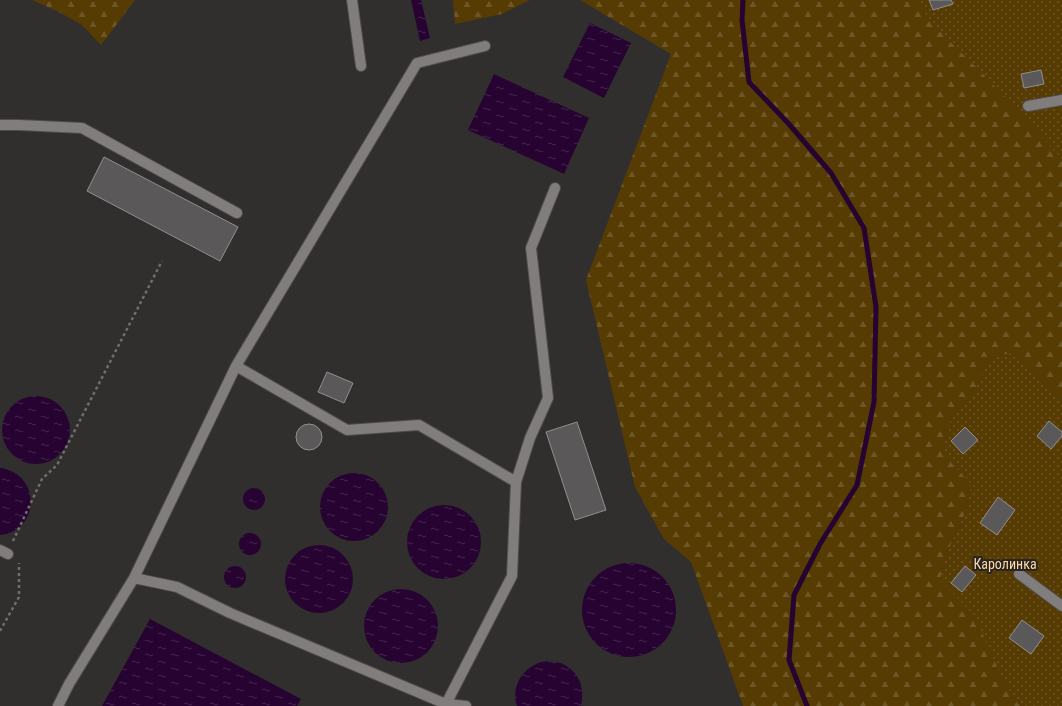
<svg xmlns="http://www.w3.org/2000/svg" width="1062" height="706" font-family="'Roboto Condensed',sans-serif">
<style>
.grass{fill:url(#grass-dots)}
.forest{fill:url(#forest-firs)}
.water{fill:url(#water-ripples)}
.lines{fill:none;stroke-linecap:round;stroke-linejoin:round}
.stream{stroke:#260331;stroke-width:5}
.building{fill:#5b5859;stroke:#938f91}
.minor-casing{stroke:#4f4c4c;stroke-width:12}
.path{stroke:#706d6d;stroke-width:2.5;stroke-dasharray:3 3;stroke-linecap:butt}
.minor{stroke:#817d7d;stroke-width:10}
.labels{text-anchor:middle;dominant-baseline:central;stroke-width:4;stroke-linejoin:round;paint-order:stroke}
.park-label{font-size:14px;fill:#ffda9f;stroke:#282424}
</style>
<defs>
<pattern id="grass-dots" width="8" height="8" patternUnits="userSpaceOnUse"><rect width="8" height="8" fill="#563b03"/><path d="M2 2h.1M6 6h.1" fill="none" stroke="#6e5727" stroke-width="1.8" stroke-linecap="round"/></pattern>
<pattern id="forest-firs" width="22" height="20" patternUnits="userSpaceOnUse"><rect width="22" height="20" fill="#563b03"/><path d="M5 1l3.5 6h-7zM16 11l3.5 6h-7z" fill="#6e5727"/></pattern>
<pattern id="water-ripples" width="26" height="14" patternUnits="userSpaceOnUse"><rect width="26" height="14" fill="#260331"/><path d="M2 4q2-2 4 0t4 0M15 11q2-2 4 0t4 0" fill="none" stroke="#45274e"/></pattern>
</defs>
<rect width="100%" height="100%" fill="#312e2e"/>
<path class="grass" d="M905,0H1062V166Z
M1010,353L1062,400V706H1021L1017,703L1001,676L940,579L948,550L966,511L971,484L941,452L951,418L975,390L989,359Z"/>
<path class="forest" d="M32,0H135L101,45L82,25L59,12Z
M453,0H530L502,14L455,24Z
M580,0H916C932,27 957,48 979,70C1007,99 1034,129 1062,159V400L1010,353L989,359L975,390L951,418L941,452L971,484L966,511L948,550L940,579L975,616L1001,676L1017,703L1021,706H743L691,562L664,539L635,487L586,280L671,54Z"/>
<path class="water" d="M411,0H421L430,38L420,41Z
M590,23L631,43L604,98L563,77Z
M494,74L589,118L564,174L468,130Z
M2 430a34 34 0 1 1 68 0a34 34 0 1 1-68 0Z
M0,468C41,473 41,531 0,535Z
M320 507a34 34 0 1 1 68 0a34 34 0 1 1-68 0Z
M243 499a11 11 0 1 1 22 0a11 11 0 1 1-22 0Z
M407 542a37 37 0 1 1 74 0a37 37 0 1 1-74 0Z
M239 544a11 11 0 1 1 22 0a11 11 0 1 1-22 0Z
M285 579a34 34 0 1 1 68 0a34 34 0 1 1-68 0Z
M582 610a47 47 0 1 1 94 0a47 47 0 1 1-94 0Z
M224 577a11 11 0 1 1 22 0a11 11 0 1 1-22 0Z
M364 626a37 37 0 1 1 74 0a37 37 0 1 1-74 0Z
M150,619L301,699L297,706H102Z
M548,661C552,662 557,662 561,663C579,671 585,687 581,706H517C511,690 520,671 536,664C539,662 544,662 548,661Z"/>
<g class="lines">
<path class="stream" d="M743,0L742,20L749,82L788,123L831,173L864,228L876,307L874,402L857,485L820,544L794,595L789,660L807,706"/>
</g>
<path class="building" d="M929,0H951L953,4L933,10Z
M1041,70L1044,84L1024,88L1021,74Z
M104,157L238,227L220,261L87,191Z
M327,372L353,383L344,403L318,392Z
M1049,421L1062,432V436L1051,449L1037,436Z
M577,422L606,510L575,520L546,432Z
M296 437a13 13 0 1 1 26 0a13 13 0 1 1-26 0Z
M965,427L978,440L963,454L951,441Z
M998,497L1015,510L997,535L980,523Z
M965,566L976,575L962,592L951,583Z
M1022,620L1044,636L1031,654L1009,638Z"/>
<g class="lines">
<g class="minor-casing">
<path id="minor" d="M352,0L361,66
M1028,106L1062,100
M0,125H19L82,128L237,213
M236,366L417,63L485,46
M0,550L8,554
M1019,574L1062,606
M134,578L236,366L347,430L419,425L516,482
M58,706L69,684L134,578L177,587L230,613L446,704L466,706
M445,706L512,576L516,482L530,438L548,398L531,248L555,188"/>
</g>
<path class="path" d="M13,541L42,479L57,465L162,261
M0,631L19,597V563"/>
<use href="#minor" class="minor"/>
</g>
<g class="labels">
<g class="park-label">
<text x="1005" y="564">Каролинка</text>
</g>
</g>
</svg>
